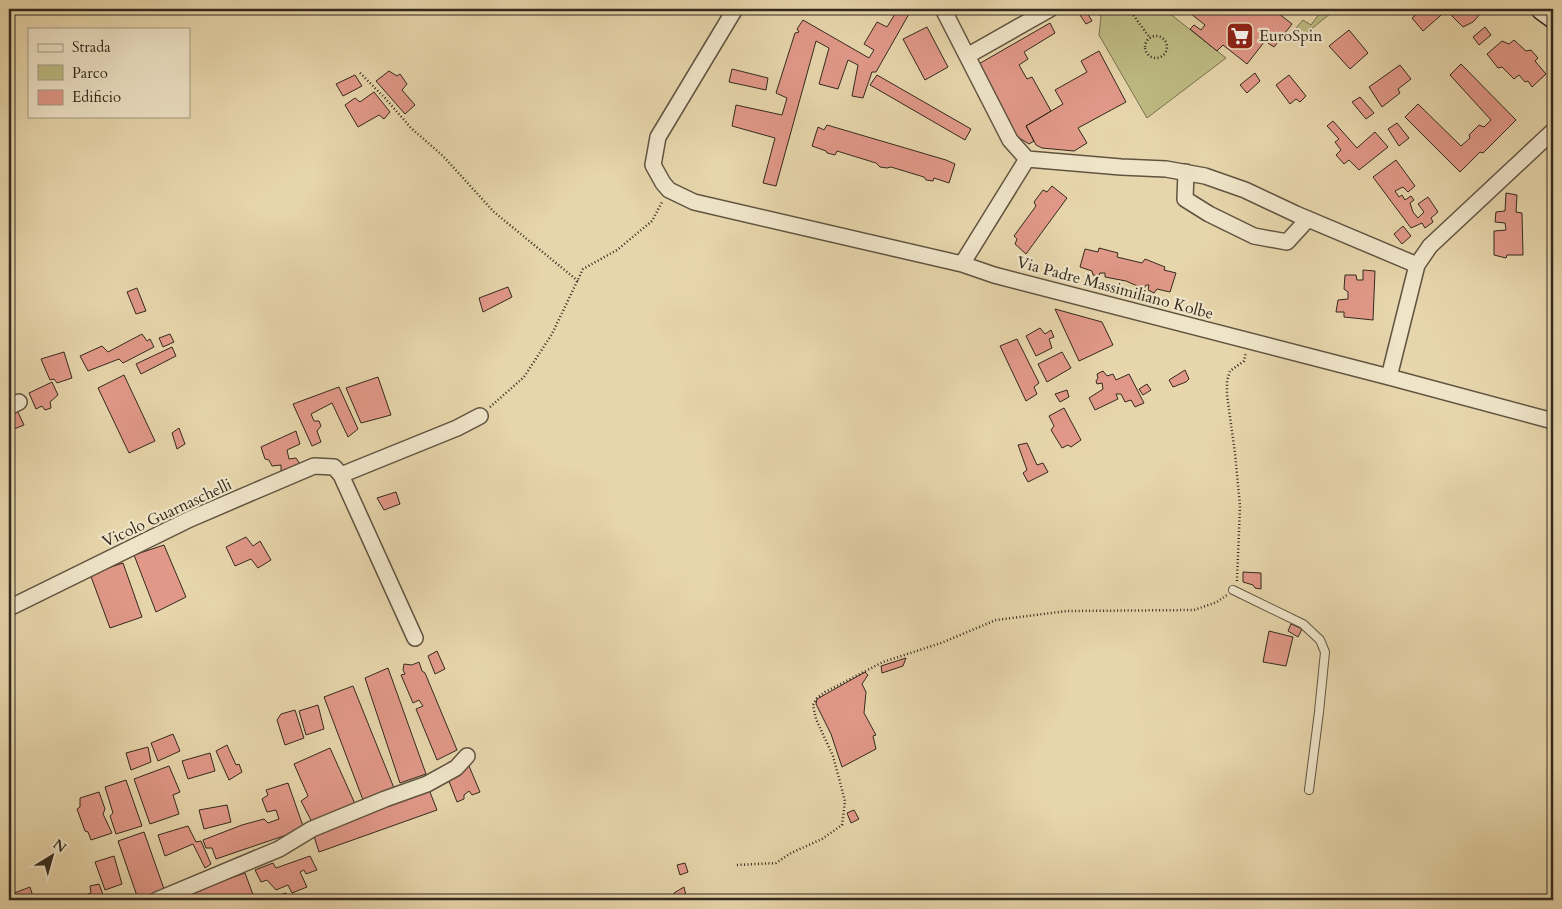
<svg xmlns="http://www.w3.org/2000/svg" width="1562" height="909" font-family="Cardo,serif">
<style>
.green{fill:#bebb83;stroke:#787250}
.building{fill:#e19888;stroke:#33291d}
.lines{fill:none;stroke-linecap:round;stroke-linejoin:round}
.service-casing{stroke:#605440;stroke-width:10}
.minor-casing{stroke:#605440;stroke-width:18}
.secondary-casing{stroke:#33291d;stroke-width:24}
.path{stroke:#33291d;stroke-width:2.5;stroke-dasharray:1 2.5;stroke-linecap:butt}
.service{stroke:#efe4c8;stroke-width:8}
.minor{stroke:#efe4c8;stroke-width:15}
.secondary{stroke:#efe4c8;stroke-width:21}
.labels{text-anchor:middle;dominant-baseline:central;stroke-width:4.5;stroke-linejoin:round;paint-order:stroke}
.poi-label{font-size:16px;fill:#33291d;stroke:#efe4c8;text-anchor:start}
.street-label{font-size:16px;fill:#33291d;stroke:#efe4c8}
</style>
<rect width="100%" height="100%" fill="#e7d5ab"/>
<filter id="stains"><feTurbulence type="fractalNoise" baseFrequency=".004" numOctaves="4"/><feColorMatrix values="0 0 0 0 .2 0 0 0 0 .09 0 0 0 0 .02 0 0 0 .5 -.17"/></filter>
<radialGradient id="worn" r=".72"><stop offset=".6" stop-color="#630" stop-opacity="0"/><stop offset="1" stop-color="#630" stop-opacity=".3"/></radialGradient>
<path class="green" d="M1097,9H1164L1226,58L1147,118L1099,35L1101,17Z
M1323,9H1336L1304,35L1296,28L1303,20L1311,25Z"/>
<path class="building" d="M898,9H901L909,14L876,72H872L863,98L852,96L858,65L848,60L838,89L819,84L829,48L816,41L776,186L763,183L775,138L732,126L736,105L782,115L787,98L776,93L795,33L799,32L797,29L803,20L869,58L874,50L864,44L877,22L887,27Z
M1076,9H1085L1092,21L1086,24Z
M1185,9H1273L1292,24L1274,47L1265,41L1247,64L1223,45L1217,51L1190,29L1194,25L1201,30L1205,25Z
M1423,9H1448L1423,31L1412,18Z
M1457,9H1479L1482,12L1473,22L1463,27L1451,15Z
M1050,23L1055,33L1024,52L1028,59L1019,65L1027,79L1032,77L1051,111L1026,126L1034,141L1029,144L1013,134L977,65Z
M927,27L948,67L925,80L903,39Z
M1485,27L1491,35L1479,45L1473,37Z
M1349,30L1368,53L1350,69L1329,46Z
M1514,40L1526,51L1531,50L1538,58L1535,61L1546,74L1532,87L1528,81L1525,82L1519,75L1514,79L1502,67L1498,68L1487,54L1502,41L1509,44Z
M1099,51L1126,102L1078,128L1087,143L1074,151L1042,148L1036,145L1026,126L1063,104L1055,90L1087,72L1081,61Z
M1461,64L1516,120L1483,153L1480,152L1460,172L1405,117L1418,104L1461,146L1470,138L1469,135L1479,125L1484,127L1491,120L1450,75Z
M1400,65L1411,79L1398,89L1400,93L1382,107L1369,87Z
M732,69L768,78L766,90L729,82Z
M389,71L397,76L400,74L407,84L402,90L415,105L405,114L376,81Z
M1255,73L1260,81L1247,93L1240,85Z
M355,75L362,86L343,96L336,84Z
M877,75L971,129L965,140L870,85Z
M1289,75L1306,96L1300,102L1296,99L1290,104L1276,85Z
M374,92L390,112L384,119L379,115L358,127L345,105L355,98L360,102Z
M1360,97L1374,113L1366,119L1352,102Z
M1333,121L1357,148L1375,132L1388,147L1359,170L1349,160L1344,164L1336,155L1341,150L1335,142L1339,139L1327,126Z
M1397,123L1409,138L1399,146L1388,129Z
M827,125L946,160L955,164L949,183L934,178L933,181L926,180L924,177L891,167L887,168L880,167L876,163L837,151L835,155L827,153L826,151L812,146L818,127L824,130Z
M1396,160L1415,186L1408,192L1403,187L1395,191L1399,197L1402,195L1405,200L1411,196L1414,200L1410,203L1413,212L1418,218L1424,212L1418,204L1428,197L1438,212L1431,218L1433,222L1425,228L1422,223L1411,228L1373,177Z
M1052,186L1067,198L1026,254L1015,244L1017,239L1014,236L1036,206L1034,202L1043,190L1047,192Z
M1506,193L1517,195L1516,212L1522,213L1523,255H1507L1506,258L1494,255V231L1506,230L1505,223L1495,222L1496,212L1505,211Z
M1403,226L1411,236L1402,244L1394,234Z
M1099,248L1118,253L1117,257L1142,263L1145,259L1165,267L1164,270L1176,273L1170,292L1157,289L1154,293L1148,290L1149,285H1146L1144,289L1126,281L1105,277V273H1100L1099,276L1093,275L1092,271L1080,267L1085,249L1098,252Z
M1363,270L1375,271L1373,320L1344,317V312H1336L1338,300L1348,299V292L1344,289L1345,275H1356L1357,280H1363Z
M508,287L512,297L483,312L479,298Z
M137,288L146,311L136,314L127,292Z
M1055,309L1102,322L1113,345L1079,361Z
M1040,328L1045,334L1051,330L1054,337L1049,339L1052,348L1036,356L1026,336Z
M142,334L147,341L150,339L154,347L123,363L119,359L88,371L80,356L102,346L108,352Z
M170,334L174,342L163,347L159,338Z
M1017,339L1039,383L1034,387L1037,394L1026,401L1000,346Z
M172,347L176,356L141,374L136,364Z
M64,352L72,378L57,383L54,379L50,380L41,359Z
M1062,352L1071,368L1047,382L1038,364Z
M1185,370L1189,379L1186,382L1173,387L1169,380Z
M1103,371L1107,376L1113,374L1116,380L1129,374L1144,403L1135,407L1131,400L1125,402L1121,394H1116L1118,399L1095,410L1089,398L1103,389L1102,383L1097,384L1096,381L1098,378L1097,374Z
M124,375L155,441L129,453L98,388Z
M378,377L391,415L361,423L346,388Z
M52,382L58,395L50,402L51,408L45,410L42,406L36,409L29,393Z
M1147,384L1151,390L1143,395L1139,389Z
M339,387L358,429L348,437L332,403L311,414L314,421H319L321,426L317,431L321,442L312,446L293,404Z
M1067,390L1069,397L1060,402L1055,394Z
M16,408L24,425L9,431V411Z
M1064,408L1081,440L1071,447L1068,445L1062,448L1051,430L1054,426L1049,416Z
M179,428L185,444L177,449L172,433Z
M296,431L300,444L287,450L289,459L296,458L300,464L281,471V465L272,466L269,460L265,459L261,447Z
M1027,443L1037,465L1043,463L1048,472L1028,482L1023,473L1027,470L1018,445Z
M396,492L400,504L384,510L377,498Z
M246,537L253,546L260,541L271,560L258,568L251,559L235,566L226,547Z
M164,545L186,597L156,612L134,555Z
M123,563L142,617L110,628L90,574Z
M1243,572L1261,573V589L1255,588L1253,585L1243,582Z
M1291,624L1302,629L1298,637L1288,631Z
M1269,631L1293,637L1286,666L1263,662Z
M437,651L445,669L435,674L428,656Z
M906,658L903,666L882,673L881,666Z
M419,662L422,671L425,673L457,750L437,760L416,709L423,706L419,700L413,703L401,675L405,674L403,670L404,664L412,665Z
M388,668L426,774L400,783L365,678Z
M865,672L868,675L862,684L866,692L864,713L876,735L873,736L876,749L842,767L831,734L816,704L817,699Z
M353,686L394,788L363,800L324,697Z
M318,705L324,729L306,735L299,711Z
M295,710L304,738L285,745L277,720L281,714Z
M173,734L180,751L158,761L151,743Z
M227,745L236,765L239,764L242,772L229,780L216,751Z
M148,747L151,762L131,770L126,753Z
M330,748L356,806L313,824L301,801L308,796L294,764Z
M210,753L215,771L188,779L182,761Z
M169,766L180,792L173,795L179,814L150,824L134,779Z
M469,766L480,792L472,795L469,791L464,795V799L457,802L447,776Z
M126,780L142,826L116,834L110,816L113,813L105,787Z
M288,783L304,829L216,859L212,848H206L203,840L242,825L264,819L268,823L279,819L276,810L267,812L262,799L268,795L266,790Z
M428,787L437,810L319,852L313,833Z
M99,792L105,809L103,814L112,833L91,840L88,832L85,831L77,809L80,807V798Z
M227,805L231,822L204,829L199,810Z
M854,810L859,819L851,823L847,813Z
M188,826L196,842L201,841L211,864L205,868L193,844L165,856L158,835Z
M144,832L164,889L138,899L118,841Z
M114,856L122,884L105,890L95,862Z
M310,856L317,870L306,874L304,870L300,872L307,887L292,893L288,885L276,890L267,880L261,882L255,870L273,863L276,868Z
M685,863L688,872L680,875L677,865Z
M245,873L255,900H175V898Z
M99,884L105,900H70L91,893L90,886Z
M30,887L34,900H9V895Z
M684,887L687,900H675L674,893Z
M286,893L288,900L259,899L269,895L273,897Z"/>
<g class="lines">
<g class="service-casing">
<path id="service" d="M1233,590L1303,624L1320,640L1325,652L1319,712L1309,790"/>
</g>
<g class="minor-casing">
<path id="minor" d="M735,9L658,137L653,165L663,183L669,190L694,202L962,264L994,275L1389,377L1553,421
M943,9L1010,140L1027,159L962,264
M967,56L1050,9
M1027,159L1121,167L1166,169L1205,176L1245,190L1296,214L1417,265
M1186,172L1185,199L1209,214L1254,236L1287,242L1308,219
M1389,377L1417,265L1430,246L1553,131
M9,407L19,402
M341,475L457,428L480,416
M9,608L190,519L267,486L314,466L334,467L341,475L415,638
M157,900L279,849L312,829L385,799L427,784L456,768L467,756"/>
</g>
<g class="secondary-casing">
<path id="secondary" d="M1542,9L1553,17"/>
</g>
<path class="path" d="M1131,9V12L1150,38
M1145 47a11 11 0 1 1 22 0a11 11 0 1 1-22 0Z
M360,73L385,98L411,128L443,156L494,212L578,281
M490,407L524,377L552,334L583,269L617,250L652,221L662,202
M1237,581L1240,506L1235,453L1227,395V381L1230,371L1244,361L1246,352
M737,865L776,863L791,853L822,839L842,825L845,801L833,756L816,719L813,705L817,698L825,692L883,662L941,643L996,620L1067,611L1194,610L1217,602L1227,595"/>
<use href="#service" class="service"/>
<use href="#minor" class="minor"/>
<use href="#secondary" class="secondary"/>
</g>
<defs>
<g id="supermarket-square" transform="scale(1.4375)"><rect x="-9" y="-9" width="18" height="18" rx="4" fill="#8f2418" stroke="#efe4c8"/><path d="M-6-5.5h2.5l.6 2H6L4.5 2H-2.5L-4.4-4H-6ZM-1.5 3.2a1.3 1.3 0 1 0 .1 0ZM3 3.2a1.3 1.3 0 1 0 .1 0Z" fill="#fff"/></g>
</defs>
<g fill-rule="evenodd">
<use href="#supermarket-square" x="1240" y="36"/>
</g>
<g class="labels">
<g class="poi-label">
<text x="1259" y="36">EuroSpin</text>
</g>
<g class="street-label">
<text transform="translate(1115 288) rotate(15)">Via Padre Massimiliano Kolbe</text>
<text transform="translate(167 513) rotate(-25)">Vicolo Guarnaschelli</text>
</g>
</g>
<rect width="1562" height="909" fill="none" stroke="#e7d5ab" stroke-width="30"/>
<rect x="10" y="10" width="1542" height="889" fill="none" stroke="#33291d" stroke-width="2.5"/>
<rect x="15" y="15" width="1532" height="879" fill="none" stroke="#33291d"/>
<rect x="28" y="28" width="162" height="90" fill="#efe4c8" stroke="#a49984"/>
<rect x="38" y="44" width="25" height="8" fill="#efe4c8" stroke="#a49984"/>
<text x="72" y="52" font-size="15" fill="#33291d">Strada</text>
<rect x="38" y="65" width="25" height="15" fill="#bebb83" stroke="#a49984"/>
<text x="72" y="78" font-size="15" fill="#33291d">Parco</text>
<rect x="38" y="90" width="25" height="15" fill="#e19888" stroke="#a49984"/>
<text x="72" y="102" font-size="15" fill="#33291d">Edificio</text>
<g transform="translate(52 856) rotate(37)" stroke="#efe4c8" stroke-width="4" paint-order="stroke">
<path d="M0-4L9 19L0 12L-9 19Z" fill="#33291d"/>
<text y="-8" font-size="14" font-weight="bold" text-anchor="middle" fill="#33291d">N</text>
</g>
<rect width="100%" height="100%" filter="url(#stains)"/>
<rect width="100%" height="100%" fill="url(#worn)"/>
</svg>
